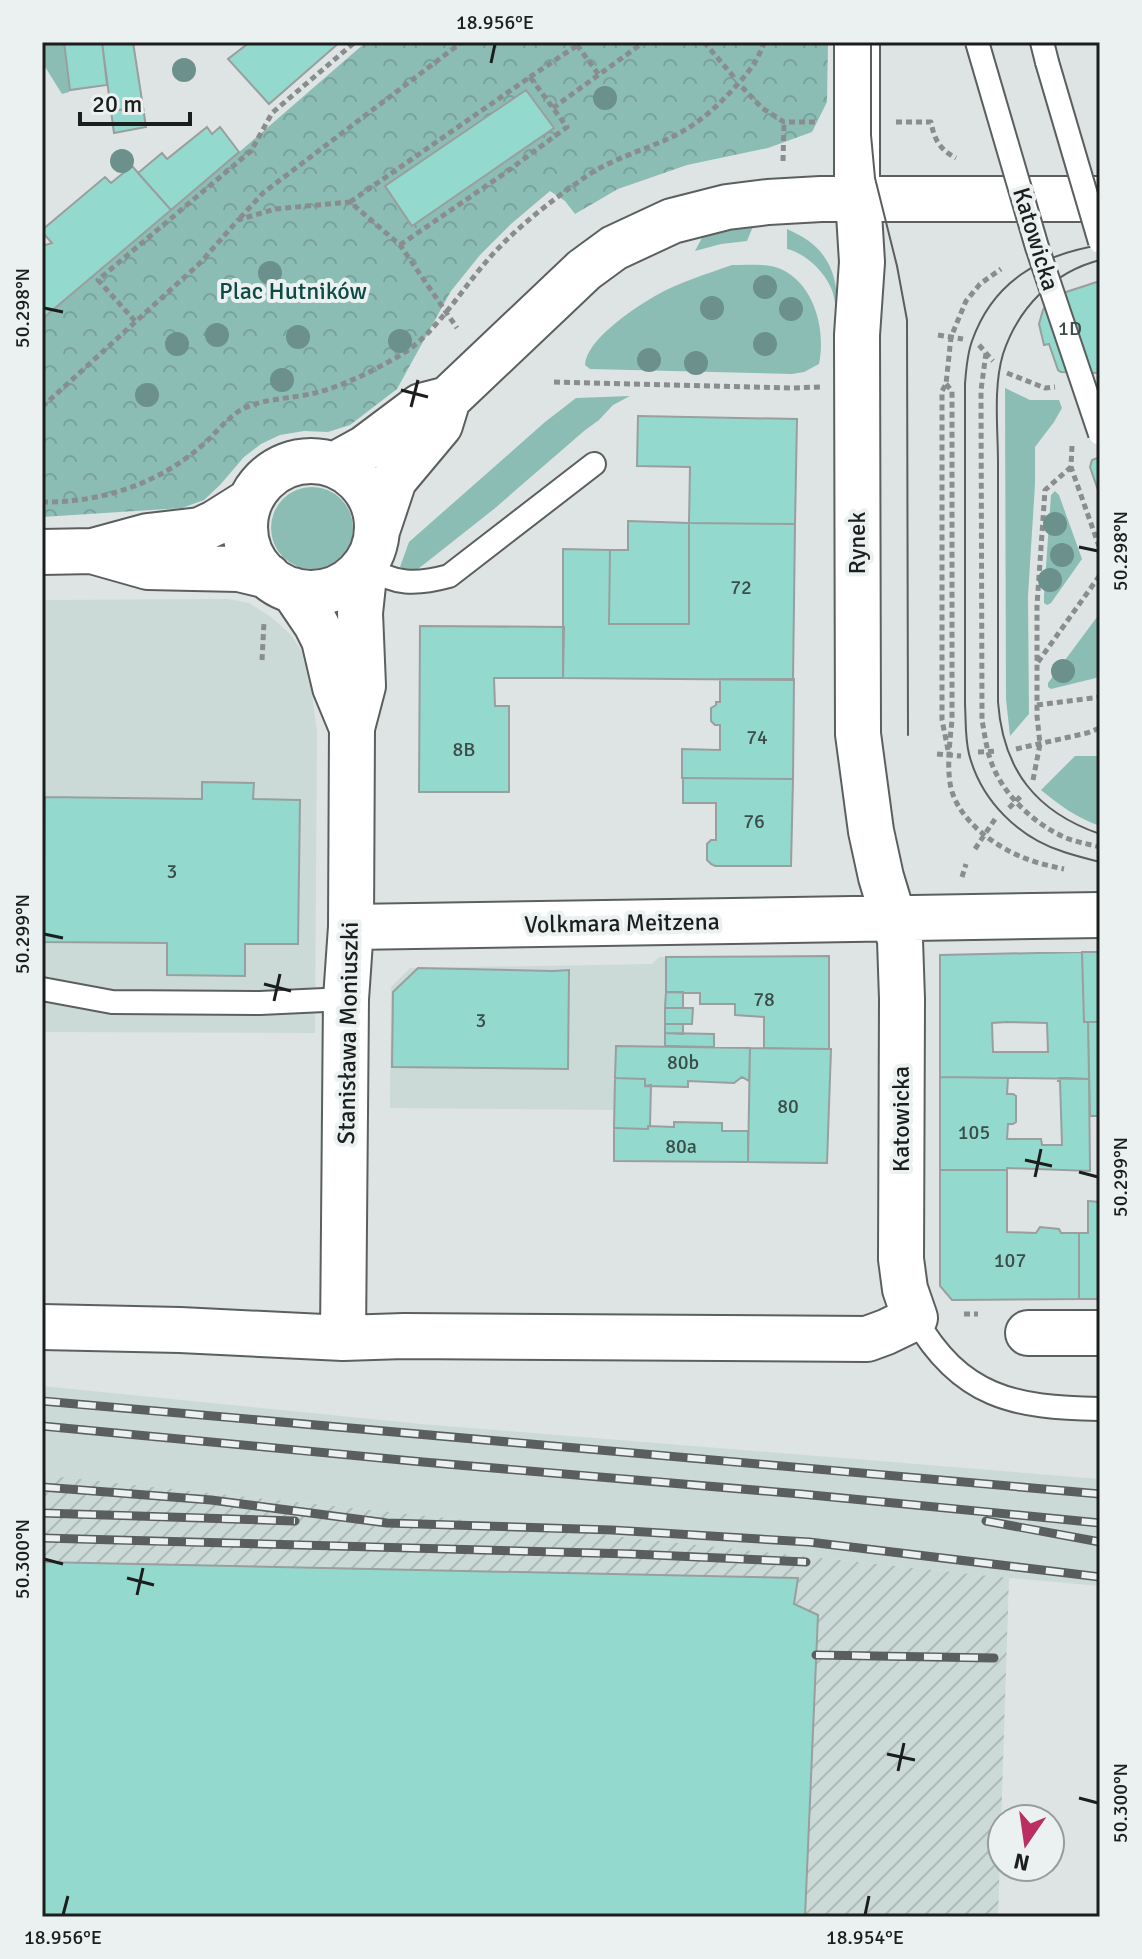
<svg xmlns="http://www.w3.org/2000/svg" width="1142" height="1959" font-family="Signika,sans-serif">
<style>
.built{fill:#cbdad7}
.industrial{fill:url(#industrial-furrows)}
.grass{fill:#8cbdb5}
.forest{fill:url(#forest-crowns)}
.building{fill:#94d9ce;stroke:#999f9e;stroke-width:2;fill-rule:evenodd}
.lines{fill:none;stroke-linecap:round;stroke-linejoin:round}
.lane-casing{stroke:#5b605f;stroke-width:26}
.street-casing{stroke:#5b605f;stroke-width:48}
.path{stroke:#898d8d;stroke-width:5;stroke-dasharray:6 4;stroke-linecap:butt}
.lane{stroke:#fff;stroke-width:22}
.street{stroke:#fff;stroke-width:44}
.tram{stroke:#5b5e5e;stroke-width:2}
.rail-casing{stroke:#5b5e5e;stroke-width:9}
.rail{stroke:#ebf1f0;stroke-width:6;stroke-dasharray:18;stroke-linecap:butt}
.lane-bridge-casing{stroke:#5b605f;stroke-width:26;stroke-linecap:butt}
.lane-bridge{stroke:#fff;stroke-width:22}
.tree{fill:#6c908c}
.ticks{fill:none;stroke:#1c1e1e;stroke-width:3}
.labels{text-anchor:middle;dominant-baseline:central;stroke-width:8;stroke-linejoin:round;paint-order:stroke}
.number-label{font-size:20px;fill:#3a4d4a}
.street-label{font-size:24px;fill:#1c1e1e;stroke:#ebf1f0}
.park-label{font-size:24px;fill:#0e4b44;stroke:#ebf1f0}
.neatline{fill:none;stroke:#1c1e1e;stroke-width:3}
.ticks-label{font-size:20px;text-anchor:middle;fill:#1c1e1e}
</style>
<defs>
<pattern id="industrial-furrows" width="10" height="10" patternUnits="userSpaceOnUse" patternTransform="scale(2)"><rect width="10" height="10" fill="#cbdad7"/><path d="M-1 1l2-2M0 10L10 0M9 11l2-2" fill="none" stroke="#aebbb8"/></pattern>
<pattern id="forest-crowns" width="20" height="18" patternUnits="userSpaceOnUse" patternTransform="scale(2)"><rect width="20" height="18" fill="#8cbdb5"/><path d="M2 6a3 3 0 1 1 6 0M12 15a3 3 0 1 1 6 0" fill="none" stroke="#78a29b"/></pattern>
</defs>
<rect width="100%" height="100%" fill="#dee4e3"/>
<path class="built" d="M228,599L249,603L271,617L290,634L301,650L312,694L317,732L315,1033L42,1032V600Z
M659,957H666L665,1046H617L615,1110L390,1108L391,987L410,968L652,964Z
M42,1386L421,1424L1100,1479V1586L1009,1578L42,1475Z"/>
<path class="industrial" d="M42,1475L1009,1578L998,1917H42Z"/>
<path class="grass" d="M64,42L70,90L69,92L62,94L42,62V43Z
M754,224L747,241L721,244L695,251L705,232Z
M787,229C831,248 838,275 838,319C836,311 835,301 833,293C827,274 806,253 787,249Z
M732,265C747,265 769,263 783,270C815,286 826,331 819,364L804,372L792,374L590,369L585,365C586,340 634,308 655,296C679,282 707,274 732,265Z
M1005,388L1030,400H1059L1062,408L1054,422L1035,447V484L1028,596L1029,714L1010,736L1006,699Z
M630,396L613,405L599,420L584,431L494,509L418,569L409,570L400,567L409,542L545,422L576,398Z
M271 528a41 41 0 1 1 82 0a41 41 0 1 1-82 0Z
M1055,491L1059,495L1082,559L1051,603L1047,605L1044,603V595L1051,495Z
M1100,616V677L1051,689L1048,687V683L1097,617Z
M1075,756H1100V826C1077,818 1059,805 1041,790Z"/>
<path class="forest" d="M366,42H828L827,102L812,132L768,148L687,165L618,189L575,214L565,201L550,191L511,224L480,255L451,291L397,389L350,425L328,432L304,431L280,435L261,444L244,457L220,485L204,500L182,508L42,517V319L192,193Z"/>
<path class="building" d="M64,42H102L107,85L70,90Z
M102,42H133L143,107L111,111Z
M250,42H340L269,104L228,59Z
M526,90L554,128L412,226L385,186Z
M143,107L146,127L114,133L111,111Z
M207,127L212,134L220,127L239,152L171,210L138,173L162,153L167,159Z
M132,166L171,210L42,319V246L52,243L42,232V230L105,177L111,183Z
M1100,281V373L1061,372L1058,370L1049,344L1044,345L1039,324L1043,310L1047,304L1063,293Z
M638,416L797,419L795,524L689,523L690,467L637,466Z
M1100,457V496L1090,467L1092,460Z
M628,521L689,523V624H609L610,550H628Z
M689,523L795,524L793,680L563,678V549L610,550L609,624H689Z
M420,626L564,627L563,678H494L495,706H509V792H419Z
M720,679H794L793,779L682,778V749L720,750V725H715L711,721V708L716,705V702H720Z
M683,778L793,779L791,866H715L711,864L707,860V844L711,840H716V803H683Z
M202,782L254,783L253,799L300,800L298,944H245V976L167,975V943L43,942L45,797L202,799Z
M42,797H45L43,942H42Z
M1082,952L1084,1022H1088L1089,1079L940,1077V955ZM1007,1022L1047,1023L1048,1052H993L992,1023Z
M1082,952H1100V1022H1084Z
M829,956V1049L764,1048V1017L735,1015V1004H700V993L666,992V957Z
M418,968L553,971L569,970L568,1069L392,1067L393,992Z
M666,992H683V1008H665Z
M665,1008H693L692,1024H665Z
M1088,1022H1100V1116H1090Z
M665,1024H683V1034L665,1033Z
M665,1033L714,1034V1047L665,1046Z
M616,1046L750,1048L749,1081L742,1077L734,1083L688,1081V1087L645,1086V1079L615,1078Z
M750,1048L831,1049L827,1163L748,1162Z
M940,1077L1008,1078L1007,1094H1013L1016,1096V1122L1013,1124H1008L1007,1139H1041L1042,1145H1062L1060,1081H1058L1059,1078L1089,1079L1090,1171L1007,1168V1170H940Z
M615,1078L645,1079V1086L651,1085L650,1126H648V1129L614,1128Z
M674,1122L722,1123V1131H748V1162L614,1161V1128L648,1129V1126L674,1127Z
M940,1170H1007V1232L1036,1233L1040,1227L1059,1229L1061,1233H1079V1299L952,1300L940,1286Z
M1088,1201L1100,1202V1299H1079V1233H1088Z
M42,1562L798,1578L794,1604L818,1615L805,1917H42Z"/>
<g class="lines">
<g class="lane-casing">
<path id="lane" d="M1042,42L1047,62
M365,566C395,585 416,585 449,576L594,464
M42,989L112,1002L260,1003L346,999
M915,1318C960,1397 1014,1408 1100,1409"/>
</g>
<g class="street-casing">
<path id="street" d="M245 527a66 66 0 1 1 132 0a66 66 0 1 1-132 0Z
M334,465L365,448L421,406L448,399L584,270L614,248L672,221L727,207L768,202L821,199H1100
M378,528L394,480L440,425L448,399
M42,552L93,551L148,536L200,530L215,523L250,501
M95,552L148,567L239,569L268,576
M293,590L316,624L324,640L335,687L352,728
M351,927L1100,915
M42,1327L180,1330L343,1338L404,1336L867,1339L886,1332L915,1318L905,1289L901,1259L902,999L900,940L881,877L871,831L858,734L857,335L862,262L857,181V42
M1028,1333H1100
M343,1338L346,999L351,927L352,728L363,686L360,613L365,566"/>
</g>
<path class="path" d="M704,42L733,76L734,79
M577,45L599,75
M530,77L582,42
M742,87L762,108L784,122H818
M553,108L644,42
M896,122H931C934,139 940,150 956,158
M783,161L784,122
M350,202L530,77L567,127L505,173L400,245
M240,218L263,193L462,42
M135,321L98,280L251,151L272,113L355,42
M938,335L963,339
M979,345L993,361
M986,353L981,390L982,720C985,736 987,754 994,769C1007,798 1035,824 1064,837C1075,842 1088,844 1100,847
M1007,373L1045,388L1055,387
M554,382L791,388L820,387
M946,384L952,391V720C950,741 947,762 950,783C955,817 992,845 1022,857C1036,863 1050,866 1064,869
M42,407L200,263L238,220L275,209L350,202L400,245L457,328
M1072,446L1071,467L1100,549
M42,502C98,503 156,485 199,448C213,437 224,421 239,411C261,398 291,399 315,393C346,385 377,369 404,353C435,333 461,291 485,263C512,231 547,204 581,180C609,159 643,151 674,136C698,124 717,107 735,87C748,73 758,61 764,42
M262,660L264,622
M1038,662L1100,575
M1037,705L1100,697
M1016,749L1087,733L1100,728
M948,750L942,720V391L946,384L951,337L966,301L980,284L1001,269
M978,752L998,751
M937,754L961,756
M1033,780L1040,744L1037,716V605L1045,490L1071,467
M1009,808L1022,795
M975,849L995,819
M962,877L966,864
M964,1314H978"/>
<use href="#lane" class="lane"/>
<use href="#street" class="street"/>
<path class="tram" d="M871,42V135L875,178L897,266L907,320L908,735
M1100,245C1040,255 993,281 972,341C967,355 966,370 965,384V705C966,721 965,738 969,754C981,801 1019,838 1064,852C1076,856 1088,859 1100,862
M1100,260C1053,272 1018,308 1003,354C993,388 998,428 998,463C998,543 998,623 998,702C1003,770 1036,812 1100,834"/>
<g class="rail-casing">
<path id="rail" d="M42,1401L1100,1494
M42,1426L423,1462L801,1494L1100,1523
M42,1487L211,1500L387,1523L612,1530L809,1542L1100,1577
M42,1513L295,1521
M986,1521L1100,1542
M42,1538L632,1554L806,1562
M816,1655L994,1658"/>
</g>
<use href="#rail" class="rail"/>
<g class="lane-bridge-casing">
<path id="lane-bridge" d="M977,42L1037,247L1100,434
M1047,62L1100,242"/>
</g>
<use href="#lane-bridge" class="lane-bridge"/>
</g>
<g class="tree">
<circle cx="184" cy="70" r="12"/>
<circle cx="605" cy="98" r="12"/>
<circle cx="122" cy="161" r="12"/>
<circle cx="270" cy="273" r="12"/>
<circle cx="765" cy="287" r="12"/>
<circle cx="712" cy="308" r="12"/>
<circle cx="791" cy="309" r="12"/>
<circle cx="217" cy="335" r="12"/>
<circle cx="298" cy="337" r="12"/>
<circle cx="400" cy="341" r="12"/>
<circle cx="177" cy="344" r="12"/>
<circle cx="765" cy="344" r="12"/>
<circle cx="649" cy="360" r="12"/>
<circle cx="696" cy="363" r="12"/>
<circle cx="282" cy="380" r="12"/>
<circle cx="147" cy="395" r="12"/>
<circle cx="1055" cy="524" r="12"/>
<circle cx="1062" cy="555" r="12"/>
<circle cx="1050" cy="580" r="12"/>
<circle cx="1063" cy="671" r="12"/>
</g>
<path class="ticks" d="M491,63L495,44M44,308L63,312M401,390L428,397M411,407L418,380M1079,547L1098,551M44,934L63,938M264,984L291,991M274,1001L280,974M1025,1160L1052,1166M1079,1172L1098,1177M1035,1177L1041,1149M44,1559L63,1564M127,1578L154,1585M137,1595L143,1568M887,1754L915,1760M898,1771L904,1743M1079,1798L1098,1803M63,1915L68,1896M865,1915L869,1896"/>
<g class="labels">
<g class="number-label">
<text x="1070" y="328">1D</text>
<text x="741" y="587">72</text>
<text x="757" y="737">74</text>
<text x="464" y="749">8B</text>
<text x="754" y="821">76</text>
<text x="172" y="871">3</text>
<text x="764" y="999">78</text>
<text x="481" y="1020">3</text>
<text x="683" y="1062">80b</text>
<text x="788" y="1106">80</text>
<text x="974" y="1132">105</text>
<text x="681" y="1146">80a</text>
<text x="1010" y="1260">107</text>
</g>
<g class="street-label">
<text transform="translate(1036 239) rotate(73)">Katowicka</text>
<text transform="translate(857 543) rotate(-90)">Rynek</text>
<text transform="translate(622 923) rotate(-1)">Volkmara Meitzena</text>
<text transform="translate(348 1033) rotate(-89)">Stanisława Moniuszki</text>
<text transform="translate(901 1119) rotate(-90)">Katowicka</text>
</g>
<g class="park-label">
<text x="293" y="291">Plac Hutników</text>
</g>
</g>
<rect width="1142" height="1959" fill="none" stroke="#ebf1f0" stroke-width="88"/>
<g transform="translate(1026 1843) rotate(193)"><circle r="38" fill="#ebf1f0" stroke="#989d9c" stroke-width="2"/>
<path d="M0-6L14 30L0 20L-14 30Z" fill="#bb2e62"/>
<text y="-12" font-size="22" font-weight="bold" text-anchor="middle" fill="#1c1e1e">N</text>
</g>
<path d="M80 112v12h110v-12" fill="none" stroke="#1c1e1e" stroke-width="4"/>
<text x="92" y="112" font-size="24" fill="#1c1e1e" stroke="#ebf1f0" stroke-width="6" paint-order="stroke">20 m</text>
<rect x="44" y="44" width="1054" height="1871" class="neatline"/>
<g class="ticks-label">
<text x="495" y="29">18.956°E</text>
<text transform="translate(22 308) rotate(-90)" y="7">50.298°N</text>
<text transform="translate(1120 551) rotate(-90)" y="7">50.298°N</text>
<text transform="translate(22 934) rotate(-90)" y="7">50.299°N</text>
<text transform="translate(1120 1177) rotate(-90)" y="7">50.299°N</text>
<text transform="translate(22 1559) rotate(-90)" y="7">50.300°N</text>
<text transform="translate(1120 1803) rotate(-90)" y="7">50.300°N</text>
<text x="63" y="1944">18.956°E</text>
<text x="865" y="1944">18.954°E</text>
</g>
</svg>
